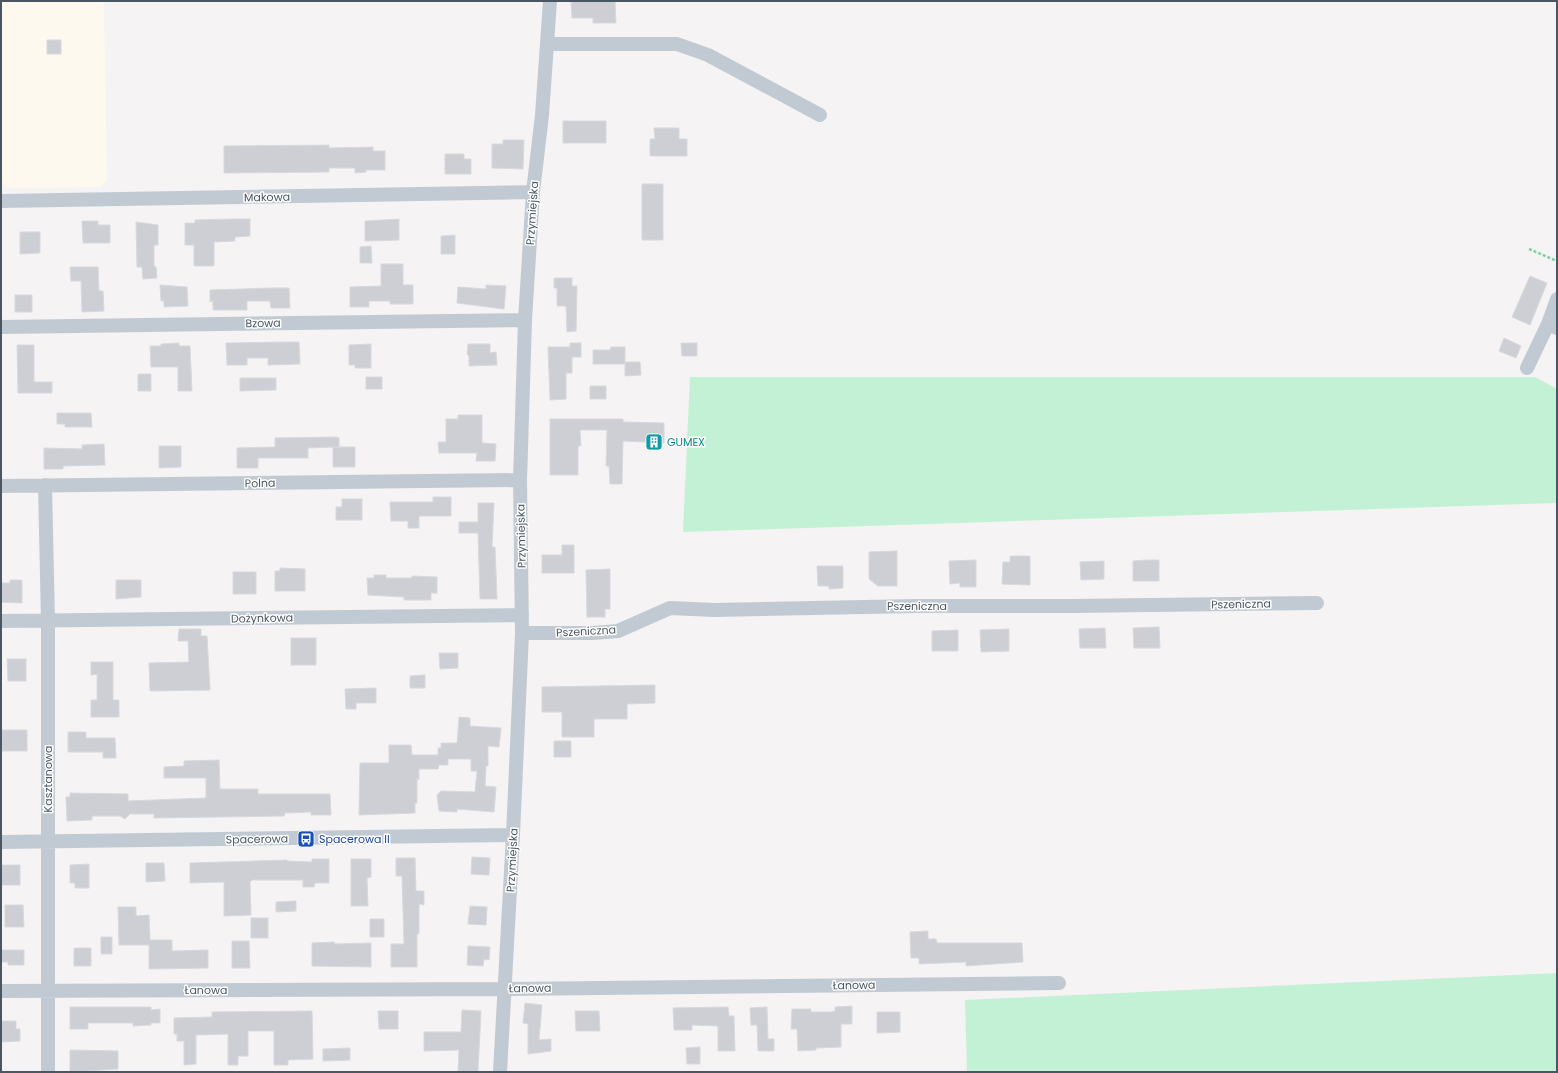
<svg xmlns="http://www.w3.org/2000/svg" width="1558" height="1073" font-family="Poppins,sans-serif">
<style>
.commercial{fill:#fdf9ef}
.green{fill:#c3f1d5}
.building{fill:#cdcfd5;stroke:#d7d9de}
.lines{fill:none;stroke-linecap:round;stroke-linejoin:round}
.path{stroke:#7ad0a6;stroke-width:2.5;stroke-dasharray:3 2;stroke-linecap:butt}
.minor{stroke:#c1cad2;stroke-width:14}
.labels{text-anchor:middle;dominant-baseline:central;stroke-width:3;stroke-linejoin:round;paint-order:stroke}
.street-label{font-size:11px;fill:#4a5661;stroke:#fff}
.culture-label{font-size:11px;fill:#0d838f;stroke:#fff;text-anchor:start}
.transit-label{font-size:11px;fill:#164399;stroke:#fff;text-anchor:start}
</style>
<rect width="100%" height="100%" fill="#f5f3f3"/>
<path class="commercial" d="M1,1H104L107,180L101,187L8,188L2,182Z"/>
<path class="green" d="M690,377H1535L1557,389V503L683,532Z
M1557,973V1072H967L965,1000Z"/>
<path class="building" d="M571,1H615L616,23H593V18H572Z
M47,40H61V54H47Z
M563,121H606V143H563Z
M654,128H679V139H687V156H650V139H655Z
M503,140H524L523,169L492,168V144H503Z
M329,145V148L373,147V151H385V170H366V172L355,173V168H329V172L224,173V146Z
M445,154H464V159H471V174H445Z
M642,184H663V240H642Z
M234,219H250V236L235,237V241L214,242V266H194V245H185V223H195V220Z
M399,219V240L365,241V221Z
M82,221H98V225H110V243H83Z
M136,222L158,225V245H154V266L156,267L157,278L143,279L142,267H137Z
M20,232H40V253L20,254Z
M455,235V254H441V236Z
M371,246L372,263H360V247Z
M381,264H403V285H413V304H390V301H369V307H350V287L381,286Z
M70,267H98L99,291H103L104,311L82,312L81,281H71Z
M1530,276L1547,283L1530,325L1512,317Z
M554,278H572V286H577L576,331L567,332L566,306H557V288H554Z
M160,285L187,287L188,306L164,307V301H161Z
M486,285L506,286L504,309L457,303L458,287L486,289Z
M270,288H289L290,308H271L270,301H247V310H213V301L210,302V290Z
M15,295H32V312H15Z
M1504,338L1521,346L1516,358L1499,351Z
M285,342H299L300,364L268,365V358H247V365H227L226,343Z
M179,343V346H190L192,391H178V367H151L150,346H161V344Z
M570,343H581V357H572V373H566V399L550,400L548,347H570Z
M681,343H697V356H682Z
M371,344V368H355V365H349V345Z
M468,344H490V353L496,352L497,365L469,366V356L467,354Z
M17,345H34V382H52V393H18Z
M611,347H625V364H593V350H610Z
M625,362H640L641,375L625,376Z
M138,374H151V391H138Z
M366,377H382V389H366Z
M240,378H276V390L240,391Z
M590,386H606V399H590Z
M57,413H91L92,427H65V424H57Z
M458,415H482V443L496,444L495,461H476L477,453H439L438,442H446V419H458Z
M550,419H623V422L664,423V443L623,441L622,484H610L609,466H606L607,430H580L581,446H578V475H550Z
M336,437L339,438V447H334H355V467H333V447L308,448V458H258V468H237V448L275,447V438Z
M104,444L105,465L63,466V469H44V448L82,449V445Z
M159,446H181V467L159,468Z
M433,497H451V516H419V528H408V521H391L390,502H433Z
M342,499H362V520H336V507H342Z
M478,503H494L492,547H495L497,599H480L478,533H459V522H478Z
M562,545H574V573H542V555H562Z
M897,551V586H878L869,579V552Z
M1010,556H1030V585L1002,584L1003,562H1010Z
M976,560V587H960V583L950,584L949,561Z
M1147,560H1159V581H1133V561Z
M1104,561V579L1081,580L1080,562Z
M817,566H843V588L829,589V586H818Z
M280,568L305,569V591H275V571H280Z
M610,569V609H605V617H587L586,570Z
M233,572H256V594H233Z
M374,575H386V578H412V576L437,577V593H431V600H404V597L368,595L367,578H374Z
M10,580H22V603L1,602V583H10Z
M116,580H141V597L116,599Z
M1159,627L1160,648H1134L1133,628Z
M1105,628L1106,648H1080L1079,629Z
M179,629H201V636H207L210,690L150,691L149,663L189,662L188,641H178Z
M1009,629V651L981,652L980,630Z
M958,630V651H932V631Z
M291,638H316V665H291Z
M439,653H458V668L440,669Z
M7,659H26V681H8Z
M91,662H113V700H119V717H91V700H97V674L91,675Z
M425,675V688H410V676Z
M655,685V703L627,704V719H594V737H562V712H542V687Z
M376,688V703H356V709H346L345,689Z
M459,717L470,718V726L501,728L499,747L488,746V766H486L485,786L496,787L494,812L457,809V812L439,811L437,795L441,791L475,792L477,771H471V759H448V765H439L438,769H419V780L417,778V803H415V813L359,815L360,763H389V745H411L412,755H438V748H441V743H457Z
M2,730H27V751H2Z
M68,732H86V738H115L116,758H103V752H68Z
M554,741H571V757H554Z
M219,760L220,789H258V794H330L331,815H311V812L285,813L284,816L154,818V814H130L125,819L120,816H92V820L67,821L66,797H70V793L128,794V801L206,798V778H164V767L184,766V761Z
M472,857L490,858L489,875L471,874Z
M396,858H415L416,891H424V905L419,904V934H417V967H391V944H404L402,876H396Z
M312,859H329V883H315L314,887H303V880H252L250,882L251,915L224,916V882L190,883V863L287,860V861L312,862Z
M351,859H371V877L367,878L368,906H351Z
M146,863H164L165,881L146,882Z
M89,864V888H75V883H70V865Z
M1,865H20V885H1Z
M296,901V911L276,912V902Z
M5,905H23L24,927H5Z
M470,906L487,907L486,925L468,924Z
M118,907H136V916L149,915L150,940H172V951L208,950V968L149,969V945H119Z
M251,918H268V938H251Z
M370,919H384V937H370Z
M928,931V939H936L937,943H1022L1023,962L966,966V962L919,964V958H911L910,932Z
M101,937H112V954H101Z
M232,941H249L250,968H232Z
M334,942L335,944L371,943V967L312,966V943Z
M468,946L490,947L489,960L484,959L483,966L467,965Z
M74,948H91V966H74Z
M1,950H24V965H8V962H1Z
M525,1003L542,1005L539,1040L551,1039V1051L528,1054V1024L523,1023Z
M852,1006V1024H841V1047L816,1048V1050L798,1051L797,1029H791L792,1009H811V1012H831L835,1011V1007Z
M70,1007H151V1010L160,1009V1023H151V1025L133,1026V1023H88V1029H70Z
M728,1007L729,1016H734L735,1051H718V1026L692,1025V1030H674L673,1008Z
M767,1007L768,1039H774V1051H758L757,1025H751L750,1008Z
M462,1010L481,1011L478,1072H458L459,1050L424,1051V1032H461Z
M312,1011L313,1059L288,1060V1065H274V1031H248V1056H238V1065H228V1034L196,1035V1064L184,1065V1041H177V1034H174V1018L212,1017V1012Z
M378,1011H398V1029H379Z
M575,1011H599L600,1031H576Z
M877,1012H900V1032L877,1033Z
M1,1021H16V1029H20V1041L1,1042Z
M700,1047V1064H687L686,1048Z
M350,1048V1060L323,1061V1049Z
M70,1050L118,1051V1069L70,1072Z"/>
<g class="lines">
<path class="path" d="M1529,249L1557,261"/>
<path class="minor" d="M548,44H677L708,55L820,115
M1,201L533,192
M1557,299L1548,324L1557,328
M1,327L525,320
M1527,368L1548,324
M45,485L48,621V1072
M1,486L520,480
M1,621L522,615
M522,633H593L618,631L670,608L714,610L915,606H1071L1317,603
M1,842L513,835
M1,991L504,989L1059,983
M500,1072L513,835L522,633L520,480L525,320L533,192L542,115L550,1"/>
</g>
<defs>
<g id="building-square" transform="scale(0.9)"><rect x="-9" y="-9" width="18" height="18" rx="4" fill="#0f9aa8" stroke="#fff"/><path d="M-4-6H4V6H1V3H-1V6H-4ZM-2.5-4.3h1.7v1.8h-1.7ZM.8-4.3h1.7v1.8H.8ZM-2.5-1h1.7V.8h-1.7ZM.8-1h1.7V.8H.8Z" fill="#fff"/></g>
<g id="bus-square" transform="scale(0.9)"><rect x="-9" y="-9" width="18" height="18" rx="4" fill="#1a4fb4" stroke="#fff"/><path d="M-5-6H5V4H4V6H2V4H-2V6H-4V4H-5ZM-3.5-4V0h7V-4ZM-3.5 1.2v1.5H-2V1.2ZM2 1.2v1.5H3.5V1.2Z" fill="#fff"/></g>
</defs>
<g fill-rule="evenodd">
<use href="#building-square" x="654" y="442"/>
<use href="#bus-square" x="306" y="839"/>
</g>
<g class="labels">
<g class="street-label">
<text transform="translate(267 197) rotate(-1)">Makowa</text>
<text transform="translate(532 213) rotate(-86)">Przymiejska</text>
<text transform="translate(263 323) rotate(-1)">Bzowa</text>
<text transform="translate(260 483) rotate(-1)">Polna</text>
<text transform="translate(521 536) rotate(-91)">Przymiejska</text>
<text transform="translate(1241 604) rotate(-1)">Pszeniczna</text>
<text x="917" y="606">Pszeniczna</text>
<text transform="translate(262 618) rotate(-1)">Dożynkowa</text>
<text transform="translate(586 631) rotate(-3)">Pszeniczna</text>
<text transform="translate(48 779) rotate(-90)">Kasztanowa</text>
<text transform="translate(257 839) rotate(-1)">Spacerowa</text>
<text transform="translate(512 860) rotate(-87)">Przymiejska</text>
<text transform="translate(854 985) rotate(-1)">Łanowa</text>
<text transform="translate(530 988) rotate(-1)">Łanowa</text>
<text x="206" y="990">Łanowa</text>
</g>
<g class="culture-label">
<text x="667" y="442">GUMEX</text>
</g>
<g class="transit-label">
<text x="319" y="839">Spacerowa II</text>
</g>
</g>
<rect width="1558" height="1073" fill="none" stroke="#4a5661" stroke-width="4"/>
</svg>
